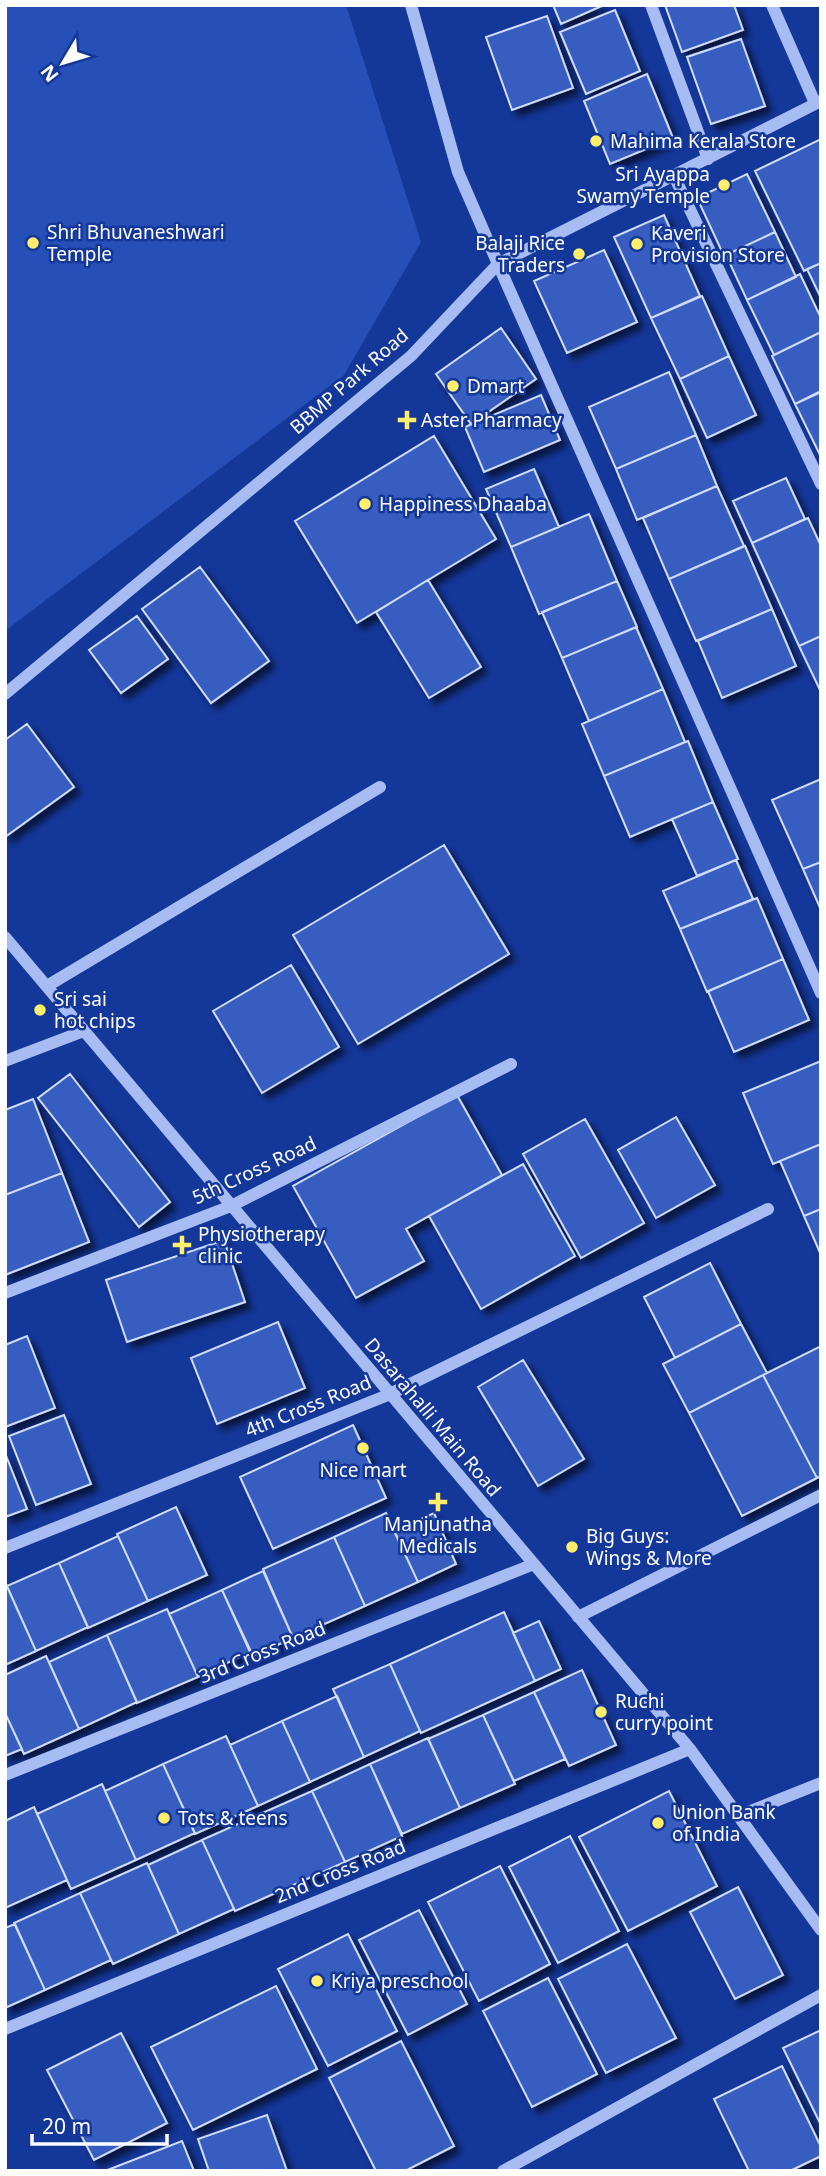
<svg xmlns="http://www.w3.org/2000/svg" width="826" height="2176" font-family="'Noto Sans',sans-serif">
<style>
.green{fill:#274fb8}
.building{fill:#385dc0;stroke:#cfdcfd;stroke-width:2;filter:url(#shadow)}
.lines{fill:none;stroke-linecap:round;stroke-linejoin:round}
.minor{stroke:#a7bcf3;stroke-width:12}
.poi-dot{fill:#ffee69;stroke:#14379a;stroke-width:2.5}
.labels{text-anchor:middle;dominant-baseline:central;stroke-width:5;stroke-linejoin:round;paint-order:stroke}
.poi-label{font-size:19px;fill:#fff;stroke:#14379a;text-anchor:start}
.street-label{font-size:19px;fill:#fff;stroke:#14379a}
</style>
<defs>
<filter id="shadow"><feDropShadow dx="6" dy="6" stdDeviation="3.5" flood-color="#0009"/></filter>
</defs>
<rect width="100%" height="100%" fill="#14379a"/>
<path class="green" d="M5,5H346L421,242L344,375L5,631Z"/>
<path class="building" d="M553,5H604L561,24Z
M665,5H734L743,30L682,52Z
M615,10L640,71L586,94L560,32Z
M547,16L573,88L512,110L486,37Z
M741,39L765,106L711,124L687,57Z
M647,74L673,138L610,164L584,101Z
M821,139V263L804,271L755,171Z
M747,174L775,232L724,256L697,198Z
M664,215L700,296L651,318L614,237Z
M775,232L796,277L747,300L726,255Z
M604,250L637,322L567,353L534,281Z
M821,263V298L807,269Z
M800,274L821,318V332L774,355L747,300Z
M702,296L729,356L680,379L651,318Z
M501,328L536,379L471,424L436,374Z
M821,332V391L795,404L772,356Z
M729,356L756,415L707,438L680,379Z
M669,372L696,435L616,469L589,407Z
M821,392V457L795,404Z
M541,395L560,440L484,472L465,427Z
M696,435L717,486L637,520L616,469Z
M434,436L496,539L357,623L295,521Z
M534,469L559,527L511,547L486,489Z
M786,478L805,519L752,543L733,501Z
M717,486L744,546L669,579L643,518Z
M589,514L617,581L539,614L511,547Z
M808,518L821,546V636L799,646L752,543Z
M745,546L772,609L696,641L669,579Z
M200,567L269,661L211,703L142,609Z
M428,580L481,667L429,698L376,612Z
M617,581L637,627L562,658L542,612Z
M772,609L796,666L722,698L698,641Z
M137,616L168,659L121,693L89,650Z
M636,627L663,689L589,721L562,658Z
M821,636V692L799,646Z
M663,689L685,742L604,776L582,724Z
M27,724L74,787L5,837V740Z
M688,741L713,802L630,837L604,776Z
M821,779V862L803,869L772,800Z
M713,802L738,859L697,876L672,819Z
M444,845L509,954L358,1044L293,935Z
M736,860L753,899L680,929L663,891Z
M821,862V910L803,869Z
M757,898L783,959L707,992L680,929Z
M783,959L809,1020L734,1052L708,991Z
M291,965L339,1047L262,1093L213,1011Z
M821,1061V1144L773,1164L743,1093Z
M70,1074L170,1202L139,1227L38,1098Z
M457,1095L502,1175L406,1229L424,1261L356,1298L293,1186Z
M33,1099L62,1173L5,1195V1110Z
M676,1117L715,1185L656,1218L618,1150Z
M585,1119L644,1223L581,1258L523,1154Z
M821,1144V1209L804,1216L780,1161Z
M523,1164L575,1256L481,1309L429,1216Z
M62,1173L89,1242L5,1275V1195Z
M821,1209V1255L804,1216Z
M224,1240L245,1302L127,1342L106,1280Z
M710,1263L741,1324L675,1358L644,1297Z
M278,1322L305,1388L217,1424L191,1358Z
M741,1324L767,1373L689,1413L663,1364Z
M27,1336L55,1408L5,1427V1345Z
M821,1346V1476L817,1478L763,1375Z
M523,1360L584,1459L538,1486L478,1387Z
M763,1375L817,1478L742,1516L689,1413Z
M64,1415L91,1484L36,1505L9,1436Z
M353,1425L386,1498L273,1549L240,1477Z
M5,1453L27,1509L5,1517Z
M176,1507L207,1575L148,1601L117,1534Z
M386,1513L418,1582L365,1606L334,1537Z
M434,1513L456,1564L418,1582L394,1531Z
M118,1536L148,1601L88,1628L59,1563Z
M334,1537L365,1606L293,1638L263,1569Z
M59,1563L88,1627L36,1651L7,1586Z
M263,1571L293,1638L253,1656L222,1590Z
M5,1582L36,1651L5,1665Z
M222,1590L250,1652L198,1677L169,1614Z
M167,1609L198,1677L137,1703L107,1635Z
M504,1612L535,1681L421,1733L390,1664Z
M539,1621L561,1669L535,1681L513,1633Z
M107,1635L137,1702L79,1729L49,1662Z
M46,1656L79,1729L24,1754L5,1713V1675Z
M390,1664L420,1731L364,1757L333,1689Z
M582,1670L616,1745L569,1766L534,1692Z
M534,1692L565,1759L514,1781L483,1715Z
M337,1696L364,1757L310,1782L282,1721Z
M5,1713L22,1749L5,1756Z
M483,1715L515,1784L460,1808L428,1739Z
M282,1721L310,1782L258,1806L230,1745Z
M226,1736L258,1806L195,1834L163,1764Z
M428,1738L460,1808L402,1834L370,1764Z
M163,1764L195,1833L136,1860L105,1791Z
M370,1764L402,1836L345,1862L312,1791Z
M102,1784L136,1860L71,1889L37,1814Z
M312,1791L345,1862L235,1911L202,1840Z
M669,1791L717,1886L628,1931L579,1837Z
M34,1807L67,1880L5,1908V1821Z
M570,1836L619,1931L558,1963L509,1867Z
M202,1840L234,1909L179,1934L148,1865Z
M147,1863L179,1934L113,1964L80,1893Z
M500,1866L550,1964L479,2001L428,1902Z
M738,1887L783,1975L735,1999L690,1912Z
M80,1893L111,1960L45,1990L14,1923Z
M419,1910L467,2004L408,2035L359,1940Z
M15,1924L45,1990L5,2008V1928Z
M348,1934L397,2031L328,2066L278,1969Z
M627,1944L676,2038L606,2073L558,1979Z
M548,1978L597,2074L532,2107L483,2011Z
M276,1986L317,2069L193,2130L151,2047Z
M821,2030V2125L783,2048Z
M121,2033L167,2123L94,2160L47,2070Z
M401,2041L454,2146L405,2171H376L329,2078Z
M782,2066L821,2147V2156L790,2171H749L714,2099Z
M267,2115L287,2171H209L198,2139Z
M182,2141L194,2171H105Z"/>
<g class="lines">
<path class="minor" d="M651,5L708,159
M772,5L815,103
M821,101L498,264L821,993
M674,176L821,484
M5,694L411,356L498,264L458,172L411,5
M5,937L690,1749L821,1930
M47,986L380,787
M5,1061L84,1031
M5,1293L231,1206L511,1064
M5,1548L388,1395L768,1209
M578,1617L821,1495
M5,1775L534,1564
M738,1816L821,1783
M5,2029L690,1749
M503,2171L821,1995"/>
</g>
<g class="poi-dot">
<circle cx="596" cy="141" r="7"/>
<circle cx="724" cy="185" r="7"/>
<circle cx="33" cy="243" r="7"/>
<circle cx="637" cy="244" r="7"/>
<circle cx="579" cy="254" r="7"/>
<circle cx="453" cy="386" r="7"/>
<path d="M403.5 409.5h7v7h7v7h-7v7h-7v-7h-7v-7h7z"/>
<circle cx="365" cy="504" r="7"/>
<circle cx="40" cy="1010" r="7"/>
<path d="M178.5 1234.5h7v7h7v7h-7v7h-7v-7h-7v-7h7z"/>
<circle cx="363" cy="1448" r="7"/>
<path d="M434.5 1491.5h7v7h7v7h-7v7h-7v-7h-7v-7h7z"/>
<circle cx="572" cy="1547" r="7"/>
<circle cx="601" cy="1712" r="7"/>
<circle cx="164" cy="1818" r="7"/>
<circle cx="658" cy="1823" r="7"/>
<circle cx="317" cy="1981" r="7"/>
</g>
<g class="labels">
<g class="poi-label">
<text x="610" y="141">Mahima Kerala Store</text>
<text x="710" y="174" text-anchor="end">Sri Ayappa<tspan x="710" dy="22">Swamy Temple</tspan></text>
<text x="47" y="232">Shri Bhuvaneshwari<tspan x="47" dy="22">Temple</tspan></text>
<text x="651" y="233">Kaveri<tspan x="651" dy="22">Provision Store</tspan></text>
<text x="565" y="243" text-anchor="end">Balaji Rice<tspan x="565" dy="22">Traders</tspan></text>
<text x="467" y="386">Dmart</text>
<text x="421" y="420">Aster Pharmacy</text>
<text x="379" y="504">Happiness Dhaaba</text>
<text x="54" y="999">Sri sai<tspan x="54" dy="22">hot chips</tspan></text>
<text x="198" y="1234">Physiotherapy<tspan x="198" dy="22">clinic</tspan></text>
<text x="363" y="1470" text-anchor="middle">Nice mart</text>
<text x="438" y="1524" text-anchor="middle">Manjunatha<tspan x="438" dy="22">Medicals</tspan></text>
<text x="586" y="1536">Big Guys:<tspan x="586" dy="22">Wings &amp; More</tspan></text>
<text x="615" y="1701">Ruchi<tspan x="615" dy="22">curry point</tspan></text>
<text x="672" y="1812">Union Bank<tspan x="672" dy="22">of India</tspan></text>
<text x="178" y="1818">Tots &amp; teens</text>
<text x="331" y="1981">Kriya preschool</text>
</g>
<g class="street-label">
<text transform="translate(349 381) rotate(-41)">BBMP Park Road</text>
<text transform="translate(254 1170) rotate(-25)">5th Cross Road</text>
<text transform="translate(308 1406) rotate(-22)">4th Cross Road</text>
<text transform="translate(433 1417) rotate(50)">Dasarahalli Main Road</text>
<text transform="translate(262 1652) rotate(-22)">3rd Cross Road</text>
<text transform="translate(340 1871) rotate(-22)">2nd Cross Road</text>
</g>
</g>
<rect width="826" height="2176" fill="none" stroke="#ffffff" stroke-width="14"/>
<g transform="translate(63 63) rotate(232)" stroke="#14379a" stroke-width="5" paint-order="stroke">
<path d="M0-5L12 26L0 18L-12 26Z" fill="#ffffff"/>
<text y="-10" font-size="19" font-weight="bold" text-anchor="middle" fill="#ffffff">N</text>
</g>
<path d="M32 2134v10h135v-10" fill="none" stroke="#ffffff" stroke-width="3.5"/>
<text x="42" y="2134" font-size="21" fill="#ffffff" stroke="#14379a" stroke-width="5" paint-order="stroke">20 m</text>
</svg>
